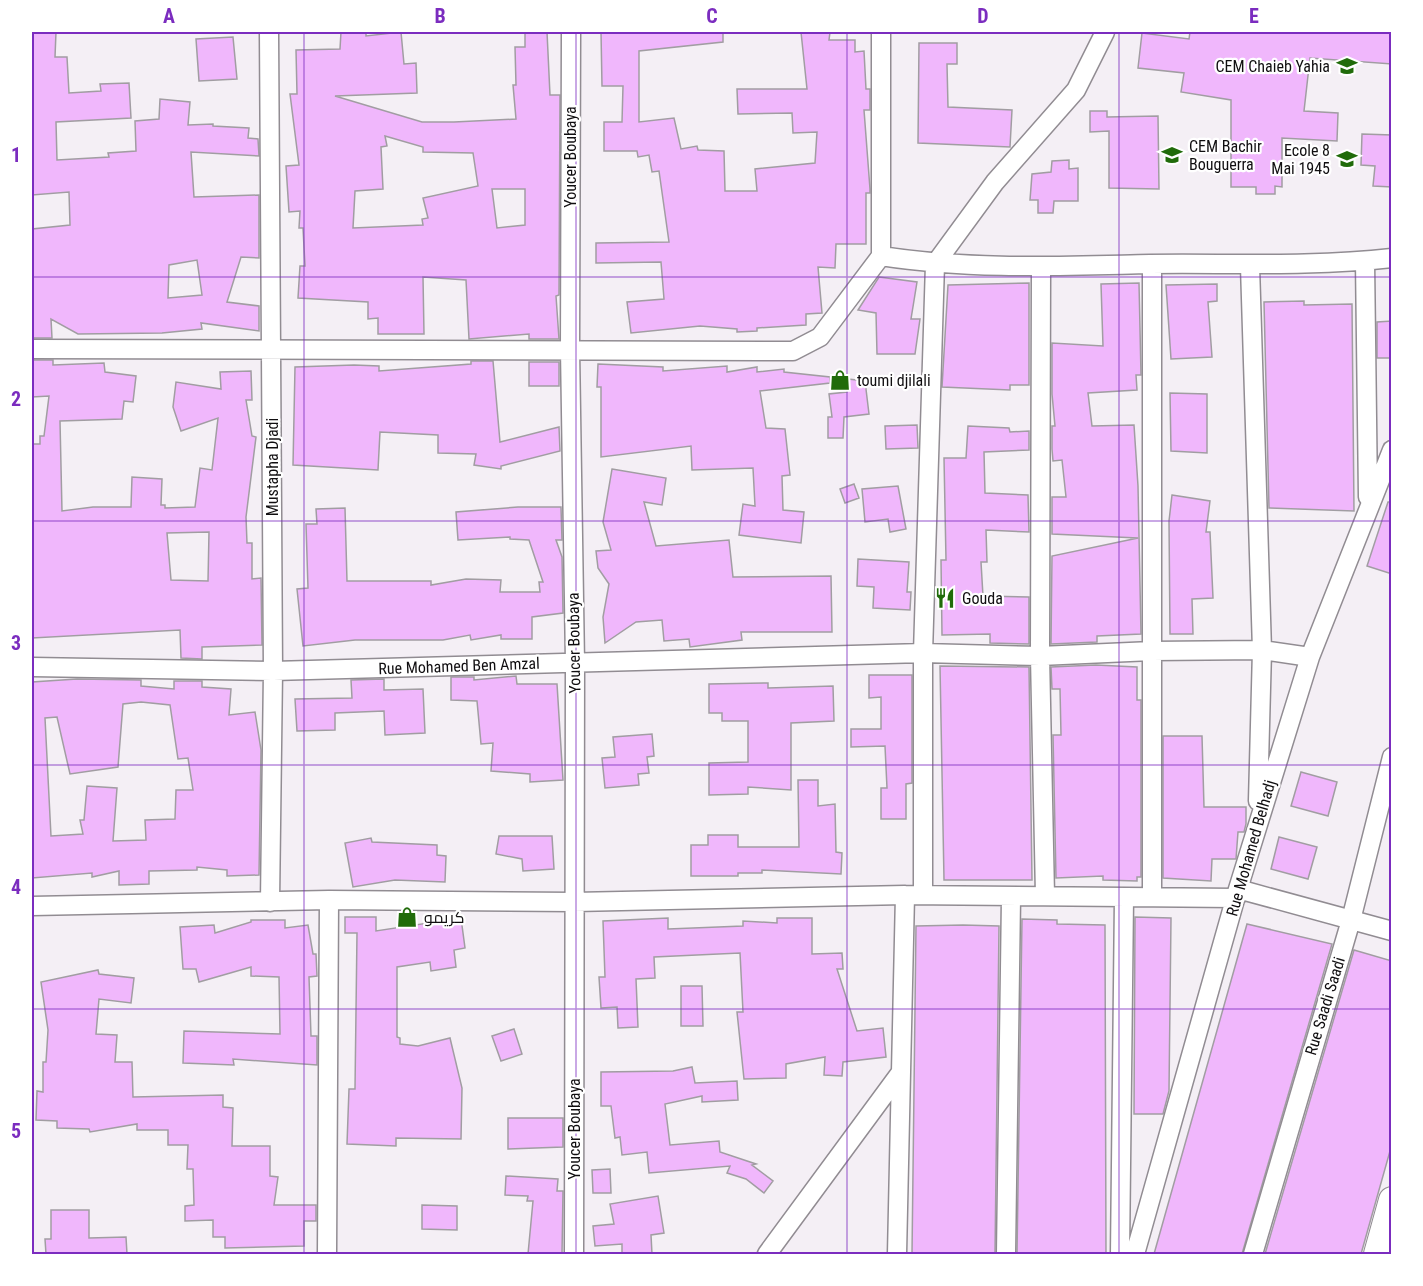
<svg xmlns="http://www.w3.org/2000/svg" width="1423" height="1286" font-family="'Roboto Condensed',Cairo,sans-serif">
<style>
.building{fill:#f0b7fc;stroke:#a19da2;stroke-width:1.5;fill-rule:evenodd}
.lines{fill:none;stroke-linecap:round;stroke-linejoin:round}
.street-casing{stroke:#918c92;stroke-width:21}
.secondary-casing{stroke:#918c92;stroke-width:28}
.street{stroke:#fff;stroke-width:18}
.secondary{stroke:#fff;stroke-width:26}
.grid{fill:none;stroke:#7b2cbf;stroke-width:1.5;stroke-opacity:0.55}
.labels{text-anchor:middle;dominant-baseline:central;stroke-width:4.5;stroke-linejoin:round;paint-order:stroke}
.poi-label{font-size:16px;fill:#100e10;stroke:#fff;text-anchor:start}
.street-label{font-size:16px;fill:#100e10;stroke:#fff}
.neatline{fill:none;stroke:#7b2cbf;stroke-width:2}
.grid-label{font-size:20px;text-anchor:middle;font-weight:bold;fill:#7b2cbf}
</style>
<rect width="100%" height="100%" fill="#f4eff5"/>
<path class="building" d="M32,32H56L55,57H67L69,93L101,91L100,84L129,83L131,118L56,122L57,160L109,157L108,153L136,151L135,121L159,119L160,99L190,102L188,125L213,124V126L249,128L248,138L258,139L259,156L191,152L194,197L259,195V258L241,257L227,302L259,306V331L201,323L202,329L162,333L78,334L51,319L52,338H32V229L70,225L69,192L32,195ZM197,260L202,295L168,298L169,265Z
M341,32H366V36L401,32L404,64L416,63L417,93L335,96L422,122H454L516,119L513,85H516L515,47H525V32H547L550,95H560L559,295L556,296L559,339H529V334L469,339L466,280L423,277L424,334H378V318L368,319V302L298,298L300,266H305L303,228H299L300,211L289,212L286,166L299,165L290,94H297L296,50L340,49ZM385,136L423,147V152L473,153L478,186L423,198L428,218L422,219L423,225L353,228L355,191L383,189L381,147L387,146ZM492,189H525V225L497,228Z
M601,32H723V42L639,51V122L674,118L681,149L697,146L698,150L724,151L725,191H757L755,169L815,163L817,132L793,133L792,113L738,114L737,89H807L801,32H830L829,40H855V52L864,51L866,89H870V110H864L870,189V193H866V244H836L835,268L818,267L822,313L806,314V325L757,328V331L737,332V329L700,326L631,333L627,302L664,299L661,262L596,263V243L669,242L659,171L652,172L649,155L638,157L637,151H604V122H622L623,86H602Z
M1190,32H1392V64L1310,58L1304,111L1338,113L1337,141L1282,138V187L1275,186V194H1256V187H1231V100L1181,92L1184,73L1138,68L1142,33L1189,39Z
M233,37L237,79L199,81L196,39Z
M919,43H957V64H947L948,107L1012,110L1010,147L918,143Z
M1090,111H1107V117L1158,116L1159,189L1109,188V131L1090,132Z
M1362,134L1392,135V187L1373,186L1375,166L1361,165Z
M1069,160V169L1078,168V201H1054L1053,213H1038V200H1030L1032,174L1051,172L1052,161Z
M879,277L917,282L911,319H920L915,354H877L876,313L858,310Z
M1029,283V385H1010V390L942,387L948,285Z
M1139,283L1141,375H1136L1137,390L1088,393L1092,426L1134,425L1138,486L1141,634L1097,636V642L1051,644L1052,556L1138,538L1052,534V497H1066L1062,460L1053,461L1052,449V426H1055L1052,394V343L1103,346L1101,284Z
M1217,284V301L1208,302L1212,357L1171,359L1166,285Z
M1304,301V305L1352,304L1354,511L1269,508L1264,302Z
M1392,321V358H1377V322Z
M32,360H53V365L104,363L105,372L136,376L133,402L124,401L122,419L60,421L62,511L93,507H131L132,477L162,479L161,505H165V508L195,507L200,468L212,470L218,418L181,431L173,407L176,382L221,389L220,372L251,371L252,400H246L252,436L256,437L246,517L247,543H252V579L261,578L262,645L202,647V659L181,658L180,630L32,638V444H40V436H44L49,396L32,397ZM209,532L208,581L171,580L167,533Z
M471,361H493L500,442L559,427L560,451L501,466V469L474,465L476,454L438,453V435L380,432L378,470L293,465L295,367L354,365L379,366V371L471,364Z
M529,362H559V386H529Z
M598,364L663,367V371L727,366V372L757,367V372L784,369V372L830,377V383L760,391L766,428L785,429L790,475L782,476L783,510L804,512L801,543L739,535L743,504L755,506L753,468L692,470L691,446L601,457V387H597Z
M848,379L865,381L869,414L844,417L843,438H828V417H832L829,394L847,392Z
M1170,393L1207,394V453L1171,451Z
M917,425L918,448L886,449L885,426Z
M968,426L1009,428L1010,432L1029,431V450L984,452L985,493L1028,495L1029,532L986,530L987,562H981L983,596L1029,597V644L990,643V634L942,635L941,560H946L944,458H966Z
M612,469L666,478L662,505L644,502L656,546L729,540L733,577L831,576L832,632H741L742,640L690,647L689,639L664,641L662,620L636,622L605,643L603,617L609,584L598,568L596,551L611,550L603,522Z
M854,484L859,498L845,503L840,489Z
M898,486L906,529L890,532L888,519L865,522L862,489Z
M1172,495L1210,501L1206,532H1210L1213,598L1192,599L1193,634H1170L1169,521Z
M1388,502H1392V574L1367,566Z
M518,507H561L562,540H556L562,557L563,613L532,617V639H501V635L471,640L470,635L443,640H355L303,646L297,589L308,588L306,524H317L316,509L345,508L347,581H431V585L466,579L501,580L500,592H540L539,582H543L529,540L510,539V537L458,540L456,512Z
M858,559L909,562L907,592H911L910,610L873,608L874,587L857,586Z
M1096,665L1137,667V700H1141V877H1137V881L1103,880V876L1056,878L1053,735H1061L1060,689H1052L1051,667Z
M940,666L1029,667L1032,880H944Z
M869,675H912V783L906,784V819H881V788H887L885,746L851,747V729H881V697L869,698Z
M516,676L517,684H557L563,780L530,782V774L491,771L493,743L481,744L477,701L451,700V677H474V680Z
M77,679L141,680V686L174,689V681H202V687L231,689L229,715L255,712L261,750L259,875L227,876V870L197,867V870L149,871V884L119,885V871L92,877V873L32,878V682ZM141,702L170,705L178,759L188,758L193,790H176L175,819L145,820L146,840L113,841L117,788L87,786L84,820H80L83,834L51,836L45,718L57,717L70,774L118,767L123,704Z
M384,679V690L423,689L425,733L385,735L384,711L335,713V730L297,731L295,699L352,698L351,680Z
M768,683V688L833,686L834,721L791,723V790L748,787V794L709,795V763L748,762V721H722V713H709V684Z
M652,734L654,756L647,757L649,773L638,774L639,785L605,788L602,758L615,757L613,737Z
M1163,736H1202L1204,807H1246V824L1244,832H1238L1236,859H1212L1211,881L1163,878Z
M1301,772L1337,782L1328,816L1291,806Z
M798,780H818V806L835,804L836,852L842,853L841,874L762,870V873H738V876H691V845H708V835H738V847H799Z
M499,836H552L554,869L523,871L522,859L496,854Z
M1279,837L1317,847L1308,879L1271,869Z
M371,838L372,842L437,845V855L446,856L445,882L395,880L353,887L345,843Z
M345,917H376V931L461,918L465,948L454,950L456,967L431,971L430,962L397,967V1037L400,1038V1044L418,1046L450,1038L462,1088L461,1139L396,1138V1146L347,1144L349,1089H355L357,933H345Z
M1135,917L1171,918L1169,1091L1163,1114H1134Z
M668,918V929L743,926V921L777,923V918H812V954L842,953L843,969H837L857,1031L883,1028L886,1057L843,1062L842,1076L824,1075L825,1057L786,1064V1078L744,1079L737,1012H743L740,953L654,957L655,978L636,979L638,1027L618,1028L617,1007L601,1008L599,977H605L603,921Z
M1022,919L1057,920V924L1105,925L1106,1254H1017Z
M251,920H285V928L308,925L313,954H316L317,976L309,977L311,1036H317V1065L233,1059L234,1065L183,1063L184,1031L280,1034L279,977L251,976V967L199,982L196,969H183L180,927L214,925L215,933L251,922Z
M1247,924L1332,944L1242,1254H1154Z
M963,925L999,926L995,1254H912L916,926Z
M1354,950L1392,961V1144L1361,1254H1265Z
M98,970L99,974L134,978L131,1003L99,999L96,1034L117,1035L115,1062H132L133,1097L223,1095V1107L233,1108L232,1146H270V1176L278,1177L274,1205H316V1221H304V1246L225,1248V1237H213V1220L185,1221V1206L194,1205L193,1169H187L188,1145H168V1130H137V1124L90,1132L89,1129L57,1128V1121L36,1120L37,1091L43,1092V1062H46L48,1030L41,982Z
M681,986H702L703,1026H681Z
M514,1029L522,1054L501,1061L492,1036Z
M692,1067L695,1083L737,1081L738,1100L702,1102V1096L665,1104L670,1145L719,1141L720,1152L756,1164L752,1165L773,1181L764,1193L746,1179L727,1173L730,1166L649,1173L647,1152L622,1155L620,1137L615,1138L611,1106H601V1072L673,1071Z
M508,1118H563V1147L508,1149Z
M610,1169L611,1193H593L592,1170Z
M506,1176L558,1179L557,1191H563L562,1254H528L533,1201H527L528,1196L505,1195Z
M658,1196L664,1233L651,1235L652,1254H622V1244L595,1246L593,1226L614,1224L610,1204Z
M422,1205L457,1206V1230L422,1229Z
M51,1210H89V1238L126,1237L127,1254H46L45,1239H51Z"/>
<g class="lines">
<g class="street-casing">
<path id="street" d="M269,32L273,671L270,902
M571,32L570,349L575,663L574,1254
M881,256C971,270 1059,266 1150,264C1231,263 1311,267 1392,258
M1365,261L1368,497
M1152,264V896
M1250,266L1262,650L1258,801
M1041,268L1040,656L1045,895
M32,349L793,351L820,337L881,256V32
M32,667L273,671L923,653L1040,656L1152,651L1262,650L1310,657
M1238,889L1392,931
M923,895V653L935,264L995,182L1076,90L1105,32
M32,906L329,900L574,902L905,895L1236,898
M327,1254L329,900
M767,1254L901,1072L905,895
M897,1254L901,1072
M1006,1254L1011,898
M1120,1254L1124,898
M1135,1254L1238,889L1310,657L1392,450
M1253,1254L1351,920L1392,757"/>
</g>
<g class="secondary-casing">
<path id="secondary" d="M1377,1254L1392,1200"/>
</g>
<use href="#street" class="street"/>
<use href="#secondary" class="secondary"/>
</g>
<path class="grid" d="M304,32V1254M576,32V1254M847,32V1254M1119,32V1254M32,277H1392M32,521H1392M32,765H1392M32,1009H1392"/>
<defs>
<g id="school-bare" transform="scale(1.62)"><path d="M0-5L7-2L0 1L-7-2ZM-4 1L0 2.5L4 1V4Q0 6-4 4Z" fill="#206b0a" stroke="#fff" stroke-width="2.5" paint-order="stroke"/></g>
<g id="shop-bare" transform="scale(1.62)"><path d="M-5-2.5h2.3a2.7 3.5 0 0 1 5.4 0H5L5.5 6h-11ZM-1.5-2.5h3a1.5 2.3 0 0 0-3 0Z" fill="#206b0a" stroke="#fff" stroke-width="2.5" paint-order="stroke"/></g>
<g id="restaurant-bare" transform="scale(1.62)"><path d="M-5-6h1v4h1v-4h1v4h1v-4h1v5L-1.5 .5V6h-2V.5L-5-1ZM5-6V6H3V1.5H1.5Q1.5-4 5-6Z" fill="#206b0a" stroke="#fff" stroke-width="2.5" paint-order="stroke"/></g>
</defs>
<g fill-rule="evenodd">
<use href="#school-bare" x="1347" y="66"/>
<use href="#school-bare" x="1172" y="155"/>
<use href="#school-bare" x="1347" y="159"/>
<use href="#shop-bare" x="840" y="380"/>
<use href="#restaurant-bare" x="945" y="598"/>
<use href="#shop-bare" x="407" y="917"/>
</g>
<g class="labels">
<g class="poi-label">
<text x="1330" y="66" text-anchor="end">CEM Chaieb Yahia</text>
<text x="1189" y="146">CEM Bachir<tspan x="1189" dy="18">Bouguerra</tspan></text>
<text x="1330" y="150" text-anchor="end">Ecole 8<tspan x="1330" dy="18">Mai 1945</tspan></text>
<text x="857" y="380">toumi djilali</text>
<text x="962" y="598">Gouda</text>
<text x="424" y="917">كريمو</text>
</g>
<g class="street-label">
<text transform="translate(570 157) rotate(-90)">Youcer Boubaya</text>
<text transform="translate(272 467) rotate(-90)">Mustapha Djadi</text>
<text transform="translate(574 643) rotate(-91)">Youcer Boubaya</text>
<text transform="translate(459 666) rotate(-2)">Rue Mohamed Ben Amzal</text>
<text transform="translate(1251 848) rotate(-74)">Rue Mohamed Belhadj</text>
<text transform="translate(1325 1006) rotate(-73)">Rue Saadi Saadi</text>
<text transform="translate(574 1129) rotate(-90)">Youcer Boubaya</text>
</g>
</g>
<rect width="1423" height="1286" fill="none" stroke="#ffffff" stroke-width="66"/>
<rect x="33" y="33" width="1357" height="1220" class="neatline"/>
<g class="grid-label">
<text x="169" y="23">A</text>
<text x="440" y="23">B</text>
<text x="712" y="23">C</text>
<text x="983" y="23">D</text>
<text x="1254" y="23">E</text>
<text x="16" y="162">1</text>
<text x="16" y="406">2</text>
<text x="16" y="650">3</text>
<text x="16" y="894">4</text>
<text x="16" y="1138">5</text>
</g>
</svg>
